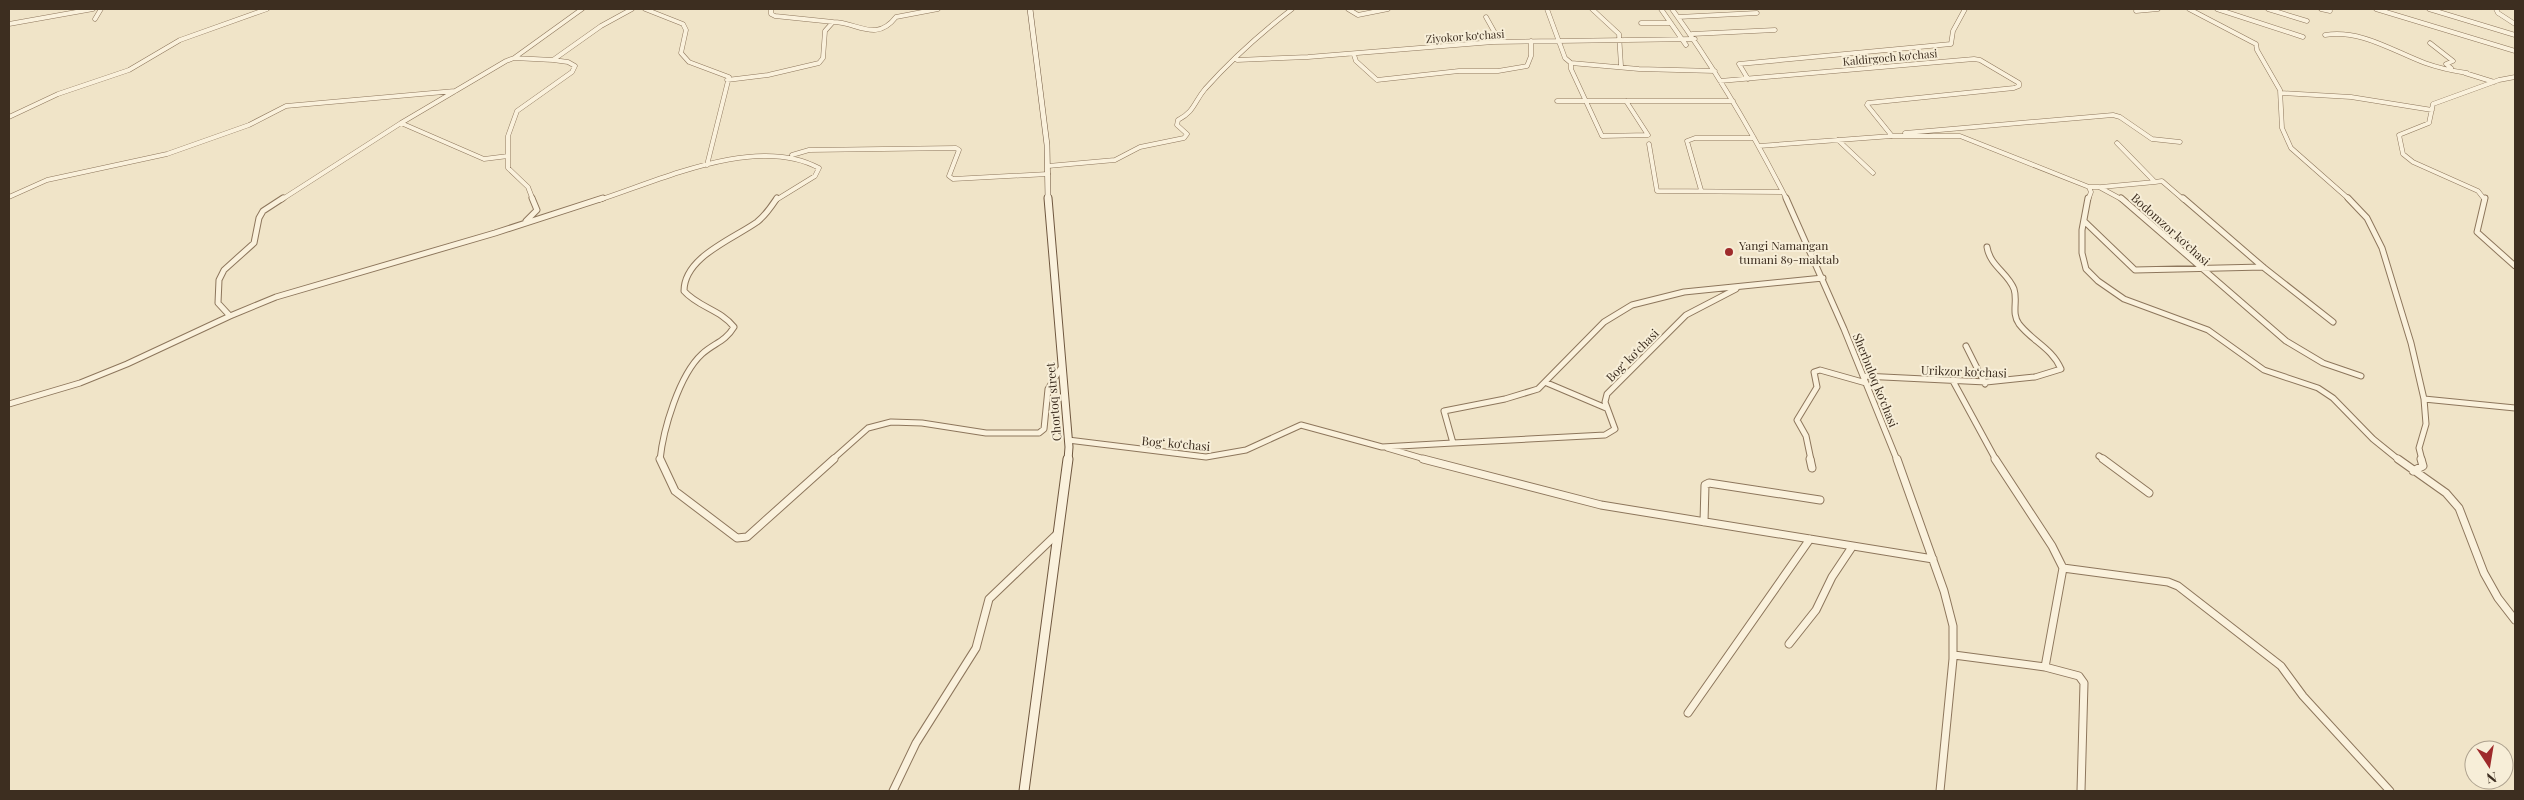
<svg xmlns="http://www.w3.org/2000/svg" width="2524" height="800" font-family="'Playfair Display',serif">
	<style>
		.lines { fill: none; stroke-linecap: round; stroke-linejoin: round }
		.minor-far2-casing { stroke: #8d765c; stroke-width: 5 }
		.minor-far1-casing { stroke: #8d765c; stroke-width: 7 }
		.minor-casing { stroke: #8d765c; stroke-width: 9 }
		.secondary-far2-casing { stroke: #6f573f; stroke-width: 6 }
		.secondary-far1-casing { stroke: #6f573f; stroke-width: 9 }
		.secondary-casing { stroke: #6f573f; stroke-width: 11 }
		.minor-far2 { stroke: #faf1dc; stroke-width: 4 }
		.minor-far1 { stroke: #faf1dc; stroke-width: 5 }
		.minor { stroke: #faf1dc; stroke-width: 7 }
		.secondary-far2 { stroke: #faf1dc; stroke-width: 5 }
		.secondary-far1 { stroke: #faf1dc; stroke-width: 7 }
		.secondary { stroke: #faf1dc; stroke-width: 9 }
		.poi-dot { fill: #9e2a2b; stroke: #f7eed8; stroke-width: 2 }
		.labels { text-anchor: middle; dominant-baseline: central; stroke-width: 4; stroke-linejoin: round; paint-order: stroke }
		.far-street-label { font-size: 11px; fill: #3d2e20; stroke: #f7eed8 }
		.street-label { font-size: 12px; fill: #3d2e20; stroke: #f7eed8 }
		.poi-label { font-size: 12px; fill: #3d2e20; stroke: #f7eed8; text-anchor: start }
	</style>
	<rect width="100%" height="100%" fill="#f0e4c8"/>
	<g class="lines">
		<defs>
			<path id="minor-far2" d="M645,9L683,24L686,30L681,53L689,62L729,77L707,165
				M771,9V14L775,16L833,22
				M1348,9L1358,15L1388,9
				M1547,9L1565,58L1571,63
				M1592,9L1619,34L1621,66
				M1661,9L1686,45
				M1672,9C1716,70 1753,133 1787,200
				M2189,9L2256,44L2257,50L2280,90L2282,128L2291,148L2350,200
				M2217,9L2303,37
				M2268,9L2307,21
				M2321,9L2330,11
				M2376,9L2515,51
				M2429,9L2515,35
				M2496,9L2498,13L2515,24
				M2136,11L2158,9
				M1486,17L1500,42
				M1678,17L1757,13
				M95,19L101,9
				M1641,23H1671
				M9,24L93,9
				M1692,34L1775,30
				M2325,35C2360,29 2393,51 2425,63C2439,68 2453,71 2467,73
				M2430,43L2453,61L2446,64L2451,68
				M1354,55L1356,61L1377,80L1459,71H1498L1527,66L1531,56V41
				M514,58L582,9
				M1237,60L1308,57L1493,42L1695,39
				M2465,73L2494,82
				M1748,79L1739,64L1951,44L1953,31L1965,9
				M727,80L768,75L819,63L823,58L825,31L833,22C857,22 876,43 896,17L938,9
				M1720,81L1974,59L1980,60L2019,83V86L2014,88L1868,103L1867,105L1892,136
				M2281,93L2351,97L2432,110
				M1557,101H1733
				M1626,101L1648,135L1602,136L1571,69V63L1639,69L1715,71
				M9,117L58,94L129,70L180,40L267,9
				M401,123L484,159L508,156
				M1905,133L2113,115L2120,117L2152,139L2180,142
				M1838,140L1873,173
				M1649,144L1657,191L1783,192
				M1759,146L1892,136H1960L2089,187H2099L2123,200
				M792,155L809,150L956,148L959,150L949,176L953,179L1048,174
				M1048,166L1115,160L1140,147L1184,138L1187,134L1177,125L1178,120C1195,111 1194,102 1205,89C1231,60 1261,33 1292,9
				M2155,182L2162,181L2184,200
				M2101,187L2155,182L2117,143
				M1701,190L1687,141L1695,138H1754
				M9,197L47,180L167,154L249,125L286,106L455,91
				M281,200L401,123L506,61L514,58L553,60L601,26L632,9
				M533,200L528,187L508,168V136L517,111L572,72L575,66L568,62L553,60
				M599,200C661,180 757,134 819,168L815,176L776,200
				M2088,200L2091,192L2089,187
				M2485,200L2478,191L2413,162L2403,154L2399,135L2429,123L2433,104L2499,80L2515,77"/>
			<path id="minor-far1" d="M1786,198L1844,329L1897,460
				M2088,198L2082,230V253L2086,269L2098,281L2124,299L2208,330L2264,370L2318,388L2333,398L2373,439L2399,460
				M2121,198L2286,341L2323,363L2361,376
				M2183,198L2263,267L2333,322
				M2348,198L2367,218L2382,248L2411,343L2424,399L2426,424L2419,448L2422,460
				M2485,198L2477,232L2515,266
				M526,221L537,210L532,198
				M2084,221L2135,270L2263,267
				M230,316L276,297L495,233L603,198
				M1966,346L1985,384
				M1863,376L1986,382L2035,377L2061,369C2052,348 2032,341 2019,324C2011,313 2018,301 2014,289C2008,273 1990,266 1987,247
				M1953,381L1996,460
				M1547,383L1606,408
				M2424,399L2515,408
				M9,404L80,383L127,364L230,316L218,303L219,280L224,270L254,243L259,218L263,211L283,198
				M1068,440L1206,457L1246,450L1301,425L1382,447L1453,443L1444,411L1505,399L1538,389L1604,322L1632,305L1684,292L1823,278
				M1453,443L1605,435L1615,429L1605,402L1607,394L1686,315L1736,289
				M1387,448L1428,460
				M2099,456L2105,460
				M660,460C663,430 679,375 702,354C714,343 725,342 734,327C721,310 698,307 684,291C684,257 733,239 757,222C766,215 771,207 777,198
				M832,460L868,428L891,422L922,423L986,433H1039L1044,429L1048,389L1061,368
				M1811,460L1806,436L1797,420L1817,387L1814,372L1820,370L1866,383"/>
			<path id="minor" d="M660,459L675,491L737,538L747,537L834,459
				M1423,459L1601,505L1933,559
				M1810,459L1812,468
				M1897,459L1944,591L1953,626V659L1940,791
				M2103,459L2149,493
				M2398,459L2446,493L2459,508L2484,573L2498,598L2515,620
				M2413,471L2423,466L2421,459
				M1704,522L1705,485L1709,483L1820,500
				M2063,568L2168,582L2178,586L2281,666L2303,696L2390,791
				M1789,644L1816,610L1832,577L1852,547
				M1954,655L2045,667L2063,568L2052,546L1995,459
				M2045,667L2079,676L2084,683L2081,791
				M1688,713L1810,539
				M893,791L916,743L976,648L989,599L1057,534"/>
			<path id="secondary-far2" d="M1030,9L1047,145L1048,200"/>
			<path id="secondary-far1" d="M1048,198L1069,447L1068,460"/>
			<path id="secondary" d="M1024,791L1068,459"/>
		</defs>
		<use href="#minor-far2" class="minor-far2-casing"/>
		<use href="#minor-far1" class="minor-far1-casing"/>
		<use href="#minor" class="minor-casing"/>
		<use href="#secondary-far2" class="secondary-far2-casing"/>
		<use href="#secondary-far1" class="secondary-far1-casing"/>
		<use href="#secondary" class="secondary-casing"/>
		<use href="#minor-far2" class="minor-far2"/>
		<use href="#minor-far1" class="minor-far1"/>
		<use href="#minor" class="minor"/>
		<use href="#secondary-far2" class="secondary-far2"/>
		<use href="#secondary-far1" class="secondary-far1"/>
		<use href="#secondary" class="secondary"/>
	</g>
	<circle class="poi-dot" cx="1729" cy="252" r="5"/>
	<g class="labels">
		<g class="far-street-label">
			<text transform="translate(1465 36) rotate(-4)">Ziyokor koʻchasi</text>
			<text transform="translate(1890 57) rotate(-5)">Kaldirgoch koʻchasi</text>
		</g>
		<g class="street-label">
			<text transform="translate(2171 229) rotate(42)">Bodomzor koʻchasi</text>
			<text transform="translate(1632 355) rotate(-45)">Bogʻ koʻchasi</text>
			<text transform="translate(1964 371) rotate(2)">Urikzor koʻchasi</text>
			<text transform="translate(1876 380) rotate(68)">Sherbuloq koʻchasi</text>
			<text transform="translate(1053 402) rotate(-95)">Chortoq street</text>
			<text transform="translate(1176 443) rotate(5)">Bogʻ koʻchasi</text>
		</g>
		<g class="poi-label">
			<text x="1739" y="245">Yangi Namangan<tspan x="1739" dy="14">tumani 89-maktab</tspan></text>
		</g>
	</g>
	<rect width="2524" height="800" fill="none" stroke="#3d2e20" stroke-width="20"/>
	<g transform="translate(2489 765) rotate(168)"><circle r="24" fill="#f7eed8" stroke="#ada18e"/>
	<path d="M0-4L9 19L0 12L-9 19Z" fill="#9e2a2b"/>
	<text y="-8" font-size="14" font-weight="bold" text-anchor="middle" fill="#3d2e20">N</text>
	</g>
</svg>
